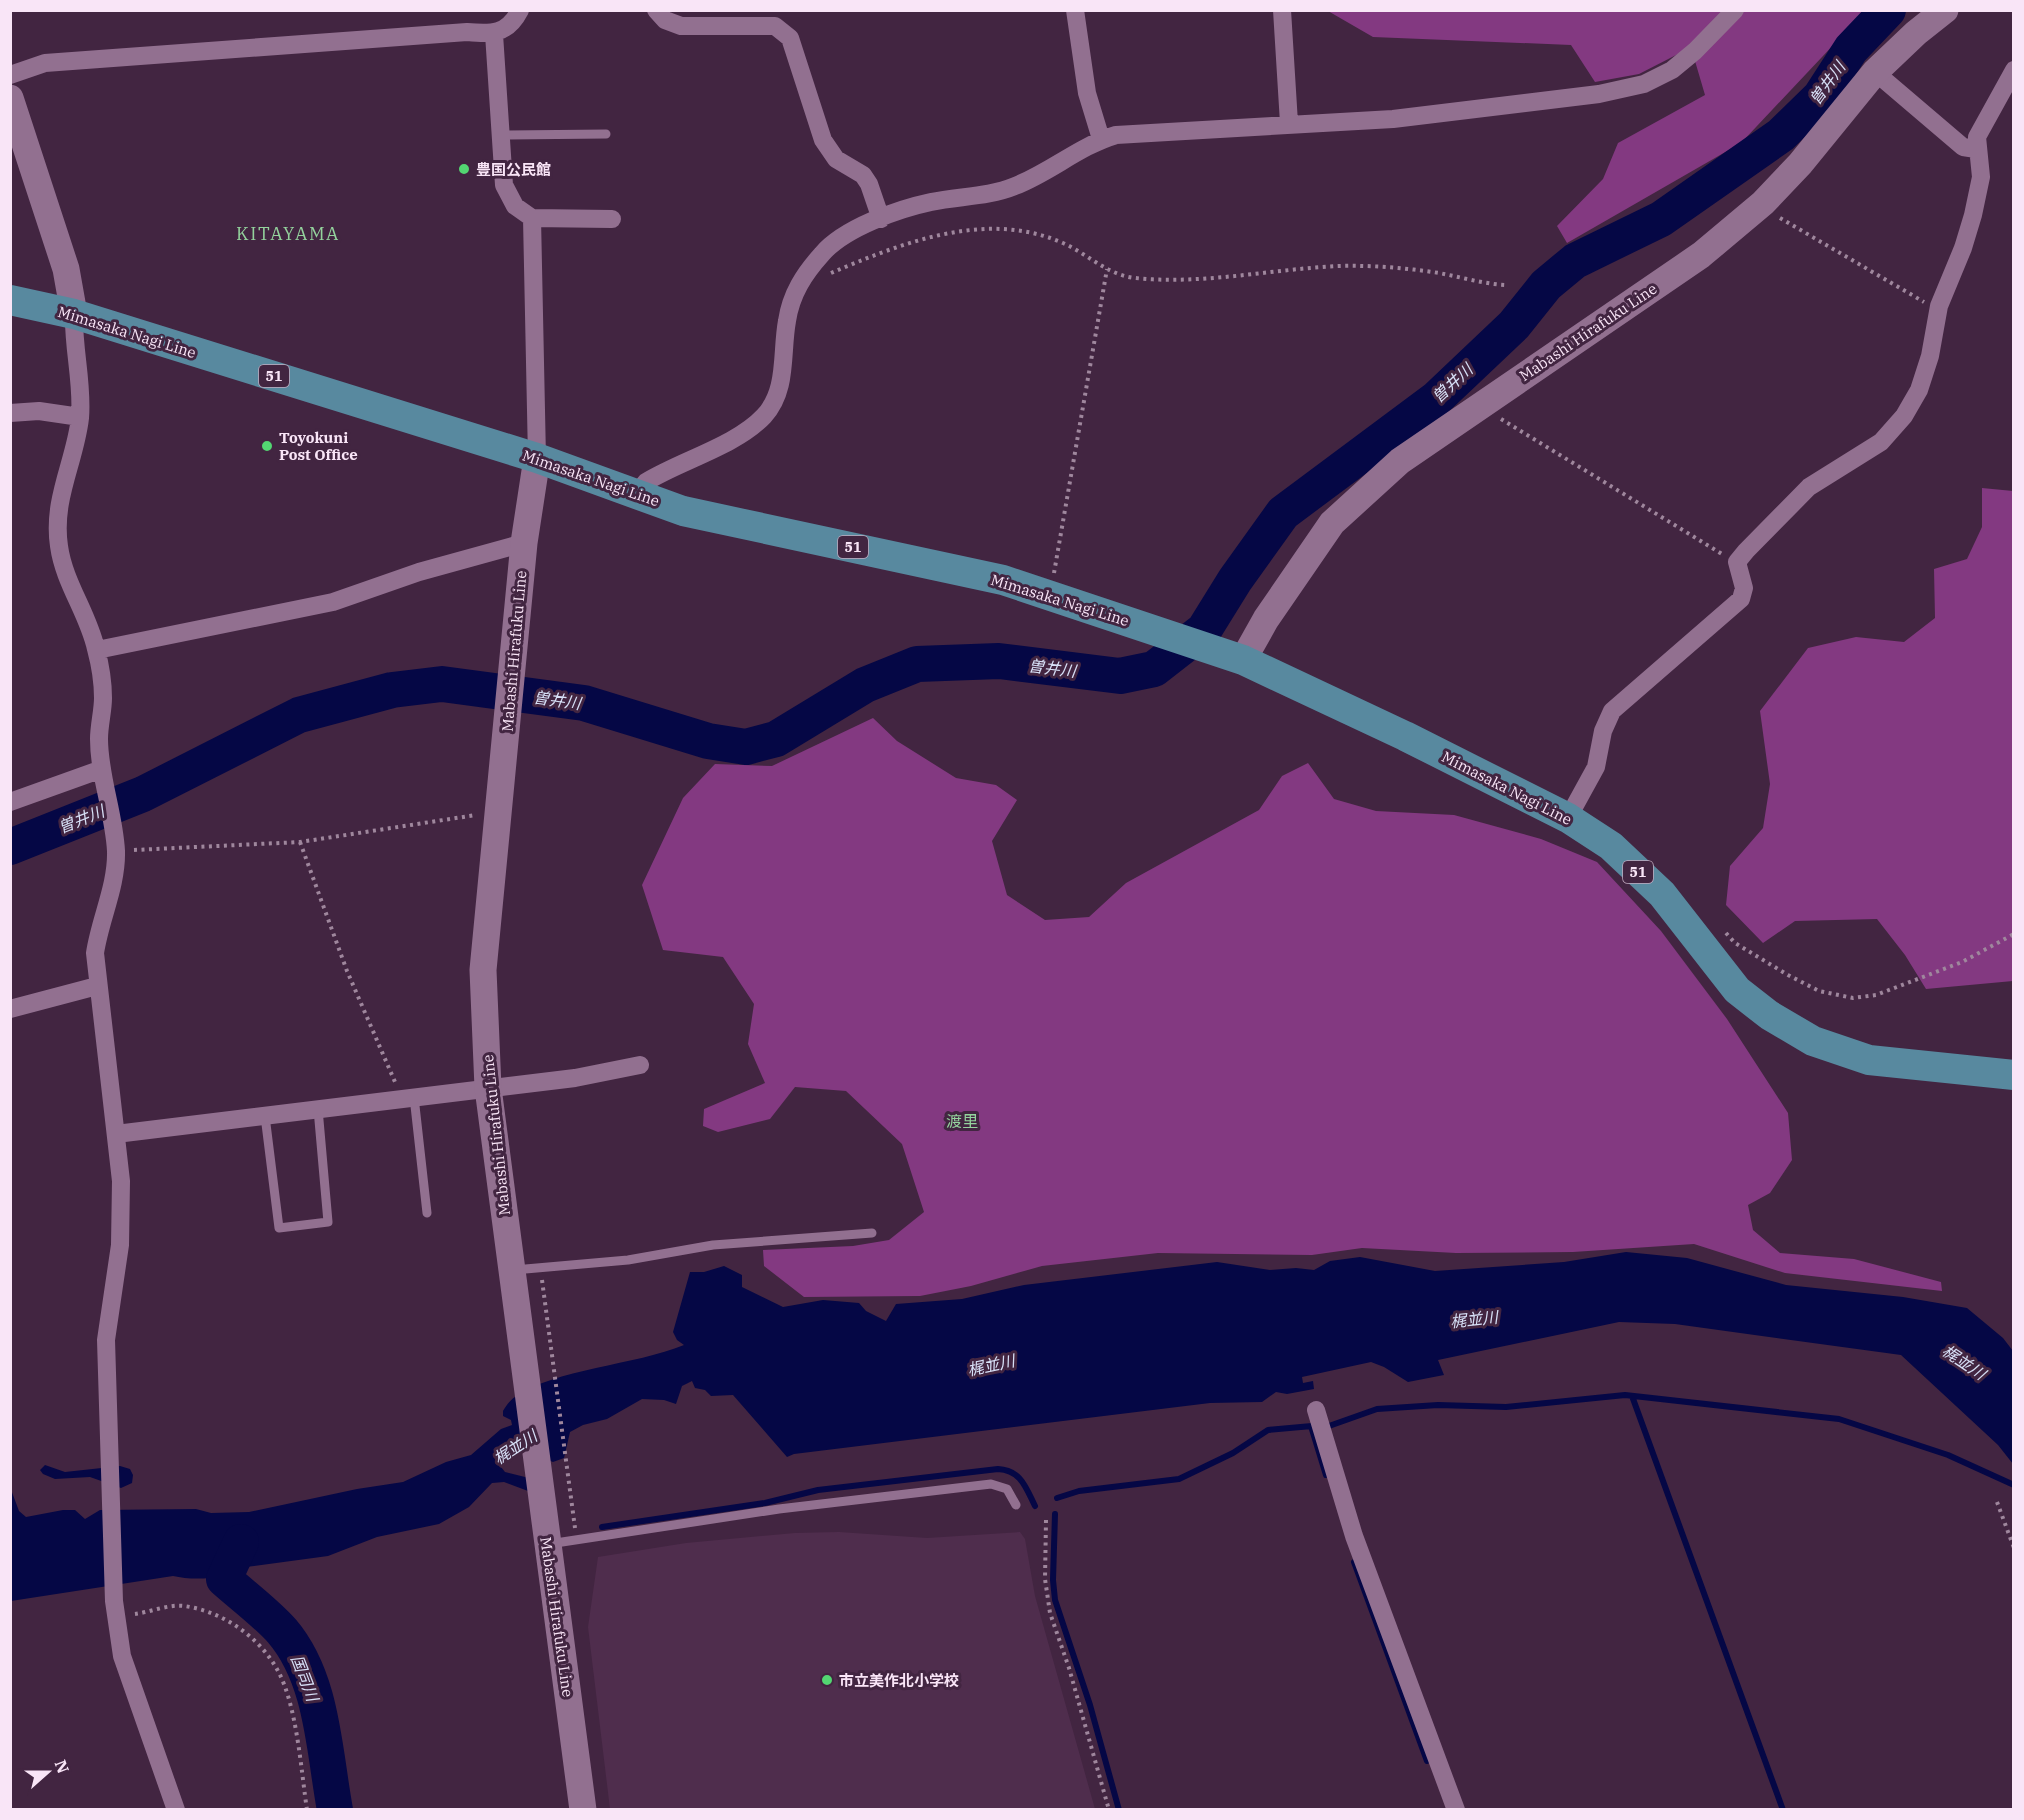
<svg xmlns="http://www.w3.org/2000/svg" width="2024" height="1820" font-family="'IBM Plex Serif','Noto Sans JP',serif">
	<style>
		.built { fill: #4f2d4d }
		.forest { fill: #833981 }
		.water { fill: #050745 }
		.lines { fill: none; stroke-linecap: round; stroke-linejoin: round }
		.stream { stroke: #050745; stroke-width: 6 }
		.river { stroke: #050745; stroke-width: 36 }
		.path { stroke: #9f879d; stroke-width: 4; stroke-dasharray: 3 4.5; stroke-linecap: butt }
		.lane { stroke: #927090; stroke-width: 9 }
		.street { stroke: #927090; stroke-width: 18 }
		.secondary { stroke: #927090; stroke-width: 27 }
		.primary { stroke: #58899f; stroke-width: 30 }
		.poi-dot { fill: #53d672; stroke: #422541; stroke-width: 2 }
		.labels { text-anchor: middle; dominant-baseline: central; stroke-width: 6; stroke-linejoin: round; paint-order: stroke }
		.shield { fill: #422541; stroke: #c2abc0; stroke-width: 1.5 }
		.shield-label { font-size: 14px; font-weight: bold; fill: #f9e5f7 }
		.poi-label { font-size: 15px; font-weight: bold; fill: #f9e5f7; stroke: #422541; text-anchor: start }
		.street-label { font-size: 15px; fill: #f9e5f7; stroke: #422541 }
		.water-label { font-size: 16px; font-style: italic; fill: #d7e0f7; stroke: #422541 }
		.neighbourhood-label { font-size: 16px; fill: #94d39d; stroke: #422541 }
		.quarter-label { font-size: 18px; letter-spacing: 1.5px; fill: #94d39d; stroke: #422541 }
	</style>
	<rect width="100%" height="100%" fill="#422541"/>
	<path class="built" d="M839,1532L927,1538L1020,1532L1025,1539L1035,1596L1095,1809H610L588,1627L598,1557L686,1543L795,1533Z"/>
	<path class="forest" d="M1328,11H1871L1838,40L1741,143L1567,243L1557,226L1603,179L1618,143L1705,95L1695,61L1680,53L1639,74L1595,82L1571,45L1373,37Z
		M1982,488L2013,491V981L1926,989L1905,955L1877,919L1795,921L1763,943L1726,905L1730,866L1763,828L1770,784L1760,711L1808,648L1856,637L1904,642L1935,618L1934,569L1967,559L1982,527Z
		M873,718L897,741L956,778L996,785L1017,800L992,841L1007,895L1045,920L1089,917L1126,883L1259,810L1282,776L1308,763L1334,799L1376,811L1454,815L1541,839L1597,862L1661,931L1727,1019L1788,1113L1792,1160L1770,1193L1748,1205L1753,1230L1780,1253L1854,1259L1941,1282L1942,1291L1785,1273L1694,1244L1573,1252L1456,1253L1362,1248L1312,1255L1158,1253L1042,1266L971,1286L920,1296L804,1297L764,1266L763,1250L853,1246L889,1240L924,1212L902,1144L846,1091L795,1087L770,1119L718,1132L703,1126L704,1109L765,1083L748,1044L754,1004L723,957L663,950L642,885L683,798L715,764L772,766Z"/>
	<path class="water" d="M1626,1252L1687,1258L1786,1285L1903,1297L1967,1308L2003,1338L2013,1351V1464L1998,1445L1901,1355L1675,1324L1619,1322L1438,1360L1444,1375L1408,1382L1384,1367L1371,1362L1302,1377L1303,1383L1313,1381L1314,1389L1287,1394L1276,1392L1262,1402L1210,1403L794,1454L787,1457L733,1395L711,1396L705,1390L695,1388L692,1381L682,1386L676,1404L664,1400L642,1399L607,1419L583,1425L570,1432L564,1458L553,1462L522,1450L508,1457L501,1467L505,1472L533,1479L528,1491L504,1482L492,1483L469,1507L439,1524L377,1537L328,1556L246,1567C227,1579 195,1581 173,1576L11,1601L10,1487L19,1511L26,1517L63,1510H75L85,1519L100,1510L196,1509L211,1513L249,1512L357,1489L403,1482L446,1462L471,1455L501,1429L512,1425L511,1420L503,1416V1411C506,1406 510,1400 515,1397C554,1369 636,1365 684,1345L677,1340L673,1332L690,1272H704L724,1266L742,1275V1287L783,1307L823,1300L859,1303L866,1311L886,1321L896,1304L962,1299L1024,1285L1217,1262L1270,1270L1296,1268L1314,1270L1330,1261L1360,1257L1435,1271L1564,1262Z
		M45,1465L65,1472L120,1466L130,1469L133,1475L132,1483L121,1488L90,1477L55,1479L43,1474L40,1470Z"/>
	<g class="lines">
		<path class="stream" d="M1632,1396L1783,1810
			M1311,1426L1326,1475
			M1329,1426L1377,1409L1438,1405L1506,1407L1625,1395L1839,1419L1948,1455L2014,1485
			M1057,1498L1079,1491L1179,1479L1233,1453L1268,1430L1312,1426
			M1055,1514L1053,1580L1055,1600L1090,1705L1119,1810
			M602,1527L765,1503L818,1490L998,1469C1021,1470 1026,1488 1035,1506
			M1354,1562L1427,1761"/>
		<path class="river" d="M10,847L143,794L299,715L392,690L442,684L584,703L708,741L746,747L776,739L865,685L917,664L999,661L1120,676L1154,669L1204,630L1235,580L1283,513L1436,399L1514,325L1546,285L1575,261L1661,219L1781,135L1820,97L1851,49L1888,10
			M241,1542L224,1579C243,1596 265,1612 282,1631C323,1679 324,1751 335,1810"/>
		<path class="path" d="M1780,218L1924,302
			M831,273C902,243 986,209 1063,243C1088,254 1107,275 1135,278C1203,285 1272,269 1339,266C1373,265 1406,268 1439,273C1461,277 1483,284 1506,285
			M1501,419L1722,554
			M1054,573L1107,269
			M300,842L347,971L395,1082
			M134,850L300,842L476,815
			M1726,933L1735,943L1788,975L1819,991L1853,998L1876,995L1962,962L2014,934
			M542,1280L575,1528
			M1997,1502L2014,1548
			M1046,1520L1045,1579L1050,1613L1069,1668L1109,1810
			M135,1614C150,1612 169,1604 184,1606C222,1611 260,1637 278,1671C297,1706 301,1770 307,1810"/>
		<path class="lane" d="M500,135L606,134
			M414,1097L427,1213
			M265,1116L279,1228L328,1222L318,1109
			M514,1270L628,1260L713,1245L872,1233
			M549,1544L779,1509L991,1484L1007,1489L1016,1505"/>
		<path class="street" d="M656,10L665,20L681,26H775L790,38L823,140L836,159L863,175L869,184L881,219
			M1075,10L1087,93L1101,139
			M1282,10L1289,123
			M494,34L504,185L515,206L532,218
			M1875,72L1963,147L1976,149
			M10,75L45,63L467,32C492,34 507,35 520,10
			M74,314C73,349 83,383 80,418C75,462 52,499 59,546C64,583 88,613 96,649C100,664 103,682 103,698C103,711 99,725 99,739C99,776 114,813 116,851C117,886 100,919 95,953L121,1181L120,1245L106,1340L114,1601L122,1656L176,1810
			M10,413L39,411L80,417
			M537,458L532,218L612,219
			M636,494L646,482C682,460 736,446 764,416C788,390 781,353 787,321C791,294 804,274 822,254C844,228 898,209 931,202C960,196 988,197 1015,186C1051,172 1079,146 1116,135L1393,119L1599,94L1644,84L1672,70L1695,51L1735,10
			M97,650L333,602L419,572L524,543
			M10,802L102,769
			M1568,818L1596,767L1603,731L1612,711L1741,599L1744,588L1737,562L1746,551L1809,487L1881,442L1904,416L1919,390L1930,356L1939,306L1963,248L1973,215L1981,177L1977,137L2014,70
			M10,1009L97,986
			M116,1134L575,1078L640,1065
			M1316,1410L1354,1536L1456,1810"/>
		<path class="secondary" d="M10,98L66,269L74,314
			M537,458L524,543L483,970L488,1088L583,1810
			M1243,660L1266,619L1332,523L1400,461L1701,255L1763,203L1800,164L1875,72L1916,33L1945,10"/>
		<path class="primary" d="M10,300L74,314L537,458L683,511L1003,580L1243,660L1405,736L1568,818L1611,846L1662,894L1737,990L1769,1015L1813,1041L1869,1060L2014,1075"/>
	</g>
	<g class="poi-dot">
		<circle cx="464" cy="169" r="6"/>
		<circle cx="267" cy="446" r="6"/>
		<circle cx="827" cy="1680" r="6"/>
	</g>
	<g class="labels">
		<g class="shield">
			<rect x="259" y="365" width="30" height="22" rx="4.5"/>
			<rect x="838" y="536" width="30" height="22" rx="4.5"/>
			<rect x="1623" y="861" width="30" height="22" rx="4.5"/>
		</g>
		<g class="shield-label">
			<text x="274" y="376">51</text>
			<text x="853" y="547">51</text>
			<text x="1638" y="872">51</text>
		</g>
		<g class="poi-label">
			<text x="476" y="169">豊国公民館</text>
			<text x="279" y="437">Toyokuni<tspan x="279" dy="17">Post Office</tspan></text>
			<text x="839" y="1680">市立美作北小学校</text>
		</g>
		<g class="street-label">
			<text transform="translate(127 332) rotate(17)">Mimasaka Nagi Line</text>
			<text transform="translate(1588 332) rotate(-34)">Mabashi Hirafuku Line</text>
			<text transform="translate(591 478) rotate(19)">Mimasaka Nagi Line</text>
			<text transform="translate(1060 600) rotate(17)">Mimasaka Nagi Line</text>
			<text transform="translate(514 651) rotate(-85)">Mabashi Hirafuku Line</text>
			<text transform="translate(1507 788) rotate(27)">Mimasaka Nagi Line</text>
			<text transform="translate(496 1135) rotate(-96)">Mabashi Hirafuku Line</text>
			<text transform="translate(557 1617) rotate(82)">Mabashi Hirafuku Line</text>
		</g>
		<g class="water-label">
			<text transform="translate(1827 83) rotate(-54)">曽井川</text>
			<text transform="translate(1452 383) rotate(-43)">曽井川</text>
			<text transform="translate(1052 668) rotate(7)">曽井川</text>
			<text transform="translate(557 700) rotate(8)">曽井川</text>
			<text transform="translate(81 819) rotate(-22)">曽井川</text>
			<text transform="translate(1474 1319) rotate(-6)">梶並川</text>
			<text transform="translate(1964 1362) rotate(34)">梶並川</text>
			<text transform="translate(991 1365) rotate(-12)">梶並川</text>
			<text transform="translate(515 1447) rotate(-33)">梶並川</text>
			<text transform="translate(305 1678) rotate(69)">国司川</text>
		</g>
		<g class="neighbourhood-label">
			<text x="962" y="1121">渡里</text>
		</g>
		<g class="quarter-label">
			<text x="288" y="233">KITAYAMA</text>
		</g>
	</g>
	<rect width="2024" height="1820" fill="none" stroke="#f9e5f7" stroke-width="24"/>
	<g transform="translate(48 1772) rotate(69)" stroke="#422541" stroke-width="4.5" paint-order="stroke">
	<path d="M0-4.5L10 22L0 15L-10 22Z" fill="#f9e5f7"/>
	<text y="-9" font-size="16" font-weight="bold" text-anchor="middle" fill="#f9e5f7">N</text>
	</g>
</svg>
